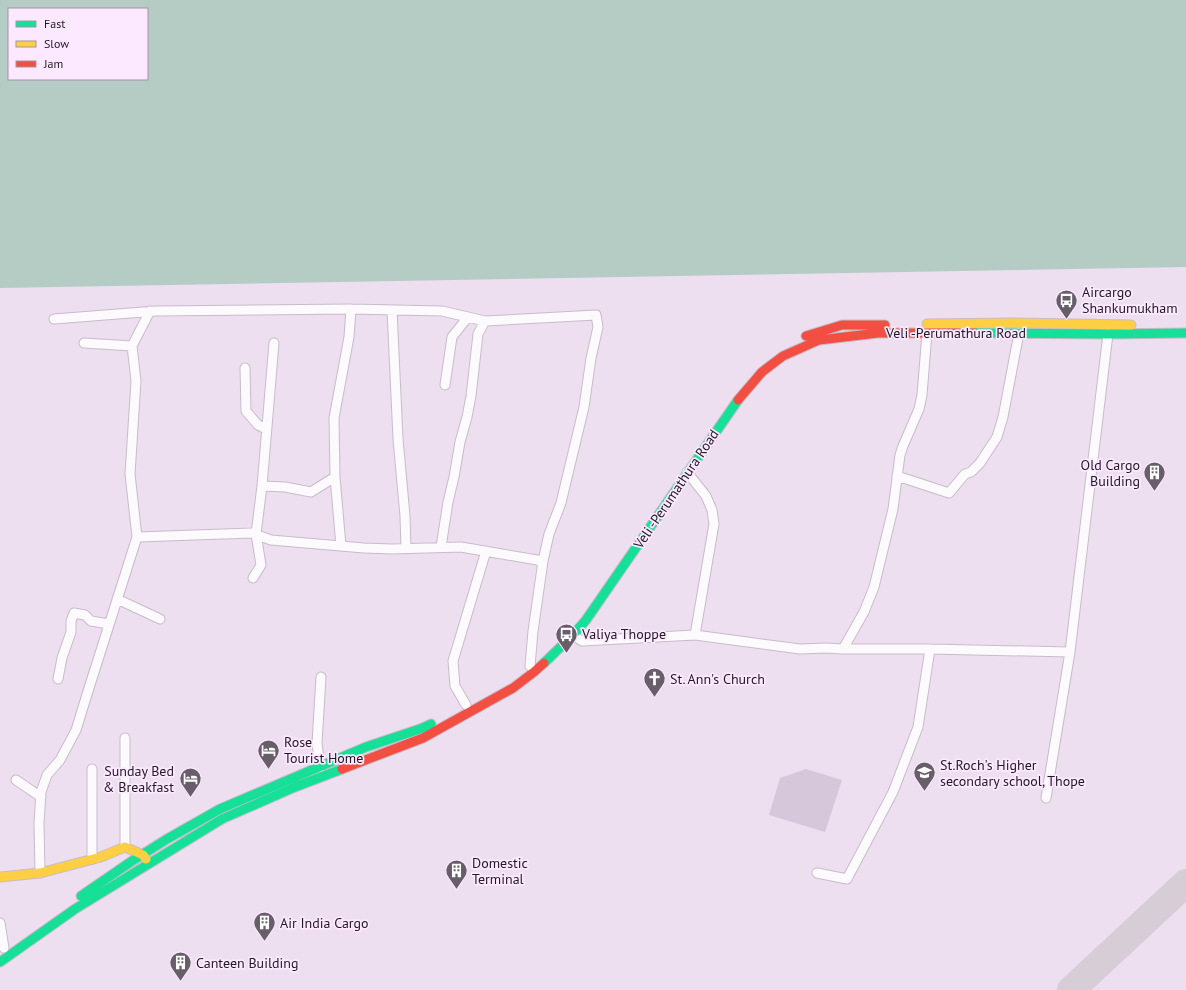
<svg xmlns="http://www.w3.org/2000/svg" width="1186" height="990" font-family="'PT Sans',sans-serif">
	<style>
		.green { fill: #d7c7da }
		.water { fill: #b4ccc4; fill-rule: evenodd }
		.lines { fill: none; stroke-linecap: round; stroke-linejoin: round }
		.taxiway { stroke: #d6cdd7; stroke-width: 28 }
		.street-casing { stroke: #c7bcc9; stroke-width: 11 }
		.fast-casing { stroke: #c7bcc9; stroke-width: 11 }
		.slow-casing { stroke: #c7bcc9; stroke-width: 11 }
		.jam-casing { stroke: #c7bcc9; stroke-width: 11 }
		.street { stroke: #fcfafd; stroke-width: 9 }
		.fast { stroke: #16e098; stroke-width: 9 }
		.slow { stroke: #ffcf43; stroke-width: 9 }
		.jam { stroke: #f24e42; stroke-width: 9 }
		.labels { text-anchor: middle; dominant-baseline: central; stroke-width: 3.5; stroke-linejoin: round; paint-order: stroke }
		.poi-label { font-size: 14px; fill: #211923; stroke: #fce8ff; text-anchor: start }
		.street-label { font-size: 14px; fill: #211923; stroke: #fce8ff }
	</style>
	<rect width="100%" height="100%" fill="#eddfef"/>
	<path class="green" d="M806,769L842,780L825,832L769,815L780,778Z"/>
	<path class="water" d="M0,0H1186V267L0,288ZM9,9H147V79H9Z"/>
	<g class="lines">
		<path class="taxiway" d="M1071,990L1186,883"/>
		<defs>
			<path id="street" d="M392,310L398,439L405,516L406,548
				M54,319L156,311L351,309L442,311L485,321L596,315L598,327L591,358L584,407L565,486L561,503L549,534L543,561L533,631L530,666
				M84,343L132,346
				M245,368L246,411L258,425L266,429
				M445,385L452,337L468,317
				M687,472L706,496L712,510L714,524L695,635
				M897,476L949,493L965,474L971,472L980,463L997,437L1003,417L1019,333
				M262,486L285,487L311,492L335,477
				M137,537L252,533L271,540L364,548L392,549L461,547L543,561
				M341,546L335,477L334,418L349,337L351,309
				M441,547L448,502L454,477L460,442L467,417L471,396L478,334L485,321
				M253,578L261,565L256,534L262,486L274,343
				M117,599L160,619
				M566,631L582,641L695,635L800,649L826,648L843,649H930L1070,652
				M843,649L864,612L874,587L893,509L900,455L903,446L919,409L922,395L927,333
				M58,679L62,658L71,632V621L74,613L85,615L91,621L109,624
				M466,705L455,686L453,661L486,551
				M320,767L317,743L321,677
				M92,769V859
				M16,780L41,797
				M1046,798L1070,652L1108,334
				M125,847V738
				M40,873L39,823L41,792L47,775L60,760L76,730L89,688L137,537L130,474L136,381L132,346L150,311
				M817,873L847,879L893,792L918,727L930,649
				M0,923L4,948"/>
			<path id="fast" d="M975,333L1108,334L1186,333
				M544,663L572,636L586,620L738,400
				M81,896L132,861L167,839L220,809L366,747L420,729L431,724
				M0,962L75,909L222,819L295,787L342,769"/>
			<path id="slow" d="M927,324L1012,323L1131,325
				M0,877L40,873L101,857L125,847L143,855L146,859"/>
			<path id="jam" d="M806,336L842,325H885
				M738,400L762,372L783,356L819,340L878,333H975
				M342,769L423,738L513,688L534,672L544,663"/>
		</defs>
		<use href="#street" class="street-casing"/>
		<use href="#fast" class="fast-casing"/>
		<use href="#slow" class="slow-casing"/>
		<use href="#jam" class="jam-casing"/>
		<use href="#street" class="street"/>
		<use href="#fast" class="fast"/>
		<use href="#slow" class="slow"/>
		<use href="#jam" class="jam"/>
	</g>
	<defs>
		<symbol id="bus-pin" viewBox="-11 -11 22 30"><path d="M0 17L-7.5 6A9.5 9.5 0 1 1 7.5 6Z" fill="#685e6a" stroke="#fce8ff"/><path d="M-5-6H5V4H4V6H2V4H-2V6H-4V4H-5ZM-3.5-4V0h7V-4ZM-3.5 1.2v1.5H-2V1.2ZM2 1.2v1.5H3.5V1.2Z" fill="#fff"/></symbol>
		<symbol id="building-pin" viewBox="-11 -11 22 30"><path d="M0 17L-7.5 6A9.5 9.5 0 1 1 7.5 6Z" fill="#685e6a" stroke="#fce8ff"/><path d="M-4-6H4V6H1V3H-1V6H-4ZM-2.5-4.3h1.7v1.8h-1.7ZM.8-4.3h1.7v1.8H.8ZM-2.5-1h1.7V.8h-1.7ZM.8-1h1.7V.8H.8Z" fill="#fff"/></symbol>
		<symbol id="church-pin" viewBox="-11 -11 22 30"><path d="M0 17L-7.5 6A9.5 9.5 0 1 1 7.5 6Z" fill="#685e6a" stroke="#fce8ff"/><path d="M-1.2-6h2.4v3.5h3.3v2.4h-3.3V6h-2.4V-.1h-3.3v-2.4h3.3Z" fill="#fff"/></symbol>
		<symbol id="hotel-pin" viewBox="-11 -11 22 30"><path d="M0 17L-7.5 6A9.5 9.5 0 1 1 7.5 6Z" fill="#685e6a" stroke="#fce8ff"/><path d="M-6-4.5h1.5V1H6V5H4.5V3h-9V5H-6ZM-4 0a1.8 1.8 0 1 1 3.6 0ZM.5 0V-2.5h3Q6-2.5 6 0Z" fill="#fff"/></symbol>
		<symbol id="school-pin" viewBox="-11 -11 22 30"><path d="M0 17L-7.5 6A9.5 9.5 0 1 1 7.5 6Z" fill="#685e6a" stroke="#fce8ff"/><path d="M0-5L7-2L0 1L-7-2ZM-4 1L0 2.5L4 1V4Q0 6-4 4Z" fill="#fff"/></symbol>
	</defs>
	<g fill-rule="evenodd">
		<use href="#bus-pin" x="1054" y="288" width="25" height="34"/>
		<use href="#building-pin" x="1142" y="460" width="25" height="34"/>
		<use href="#bus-pin" x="554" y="622" width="25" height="34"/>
		<use href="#church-pin" x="642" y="666" width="25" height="34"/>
		<use href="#hotel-pin" x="256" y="738" width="25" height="34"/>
		<use href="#school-pin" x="912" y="760" width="25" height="34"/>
		<use href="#hotel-pin" x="178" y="766" width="25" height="34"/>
		<use href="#building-pin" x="444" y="858" width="25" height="34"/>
		<use href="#building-pin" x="252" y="910" width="25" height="34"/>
		<use href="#building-pin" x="168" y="950" width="25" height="34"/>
	</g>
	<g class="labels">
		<g class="poi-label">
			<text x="1082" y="292">Aircargo<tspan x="1082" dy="16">Shankumukham</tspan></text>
			<text x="1140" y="465" text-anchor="end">Old Cargo<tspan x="1140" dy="16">Building</tspan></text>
			<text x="582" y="634">Valiya Thoppe</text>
			<text x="670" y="679">St. Ann's Church</text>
			<text x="284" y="742">Rose<tspan x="284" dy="16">Tourist Home</tspan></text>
			<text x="940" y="765">St.Roch's Higher<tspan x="940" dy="16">secondary school, Thope</tspan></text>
			<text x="174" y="771" text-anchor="end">Sunday Bed<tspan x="174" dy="16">&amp; Breakfast</tspan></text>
			<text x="472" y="863">Domestic<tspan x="472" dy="16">Terminal</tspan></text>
			<text x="280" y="923">Air India Cargo</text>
			<text x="196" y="963">Canteen Building</text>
		</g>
		<g class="street-label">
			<text x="956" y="333">Veli -Perumathura Road</text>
			<text transform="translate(676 489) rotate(-56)">Veli -Perumathura Road</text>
		</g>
	</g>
	<rect x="8" y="8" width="140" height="72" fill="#fce8ff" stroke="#a495a7"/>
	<rect x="16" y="21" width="20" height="6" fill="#16e098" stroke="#a495a7"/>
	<text x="44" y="28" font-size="12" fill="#211923">Fast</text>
	<rect x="16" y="41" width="20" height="6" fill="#ffcf43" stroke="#a495a7"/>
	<text x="44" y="48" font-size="12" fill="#211923">Slow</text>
	<rect x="16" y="61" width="20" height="6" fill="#f24e42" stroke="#a495a7"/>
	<text x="44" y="68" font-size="12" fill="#211923">Jam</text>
</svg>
